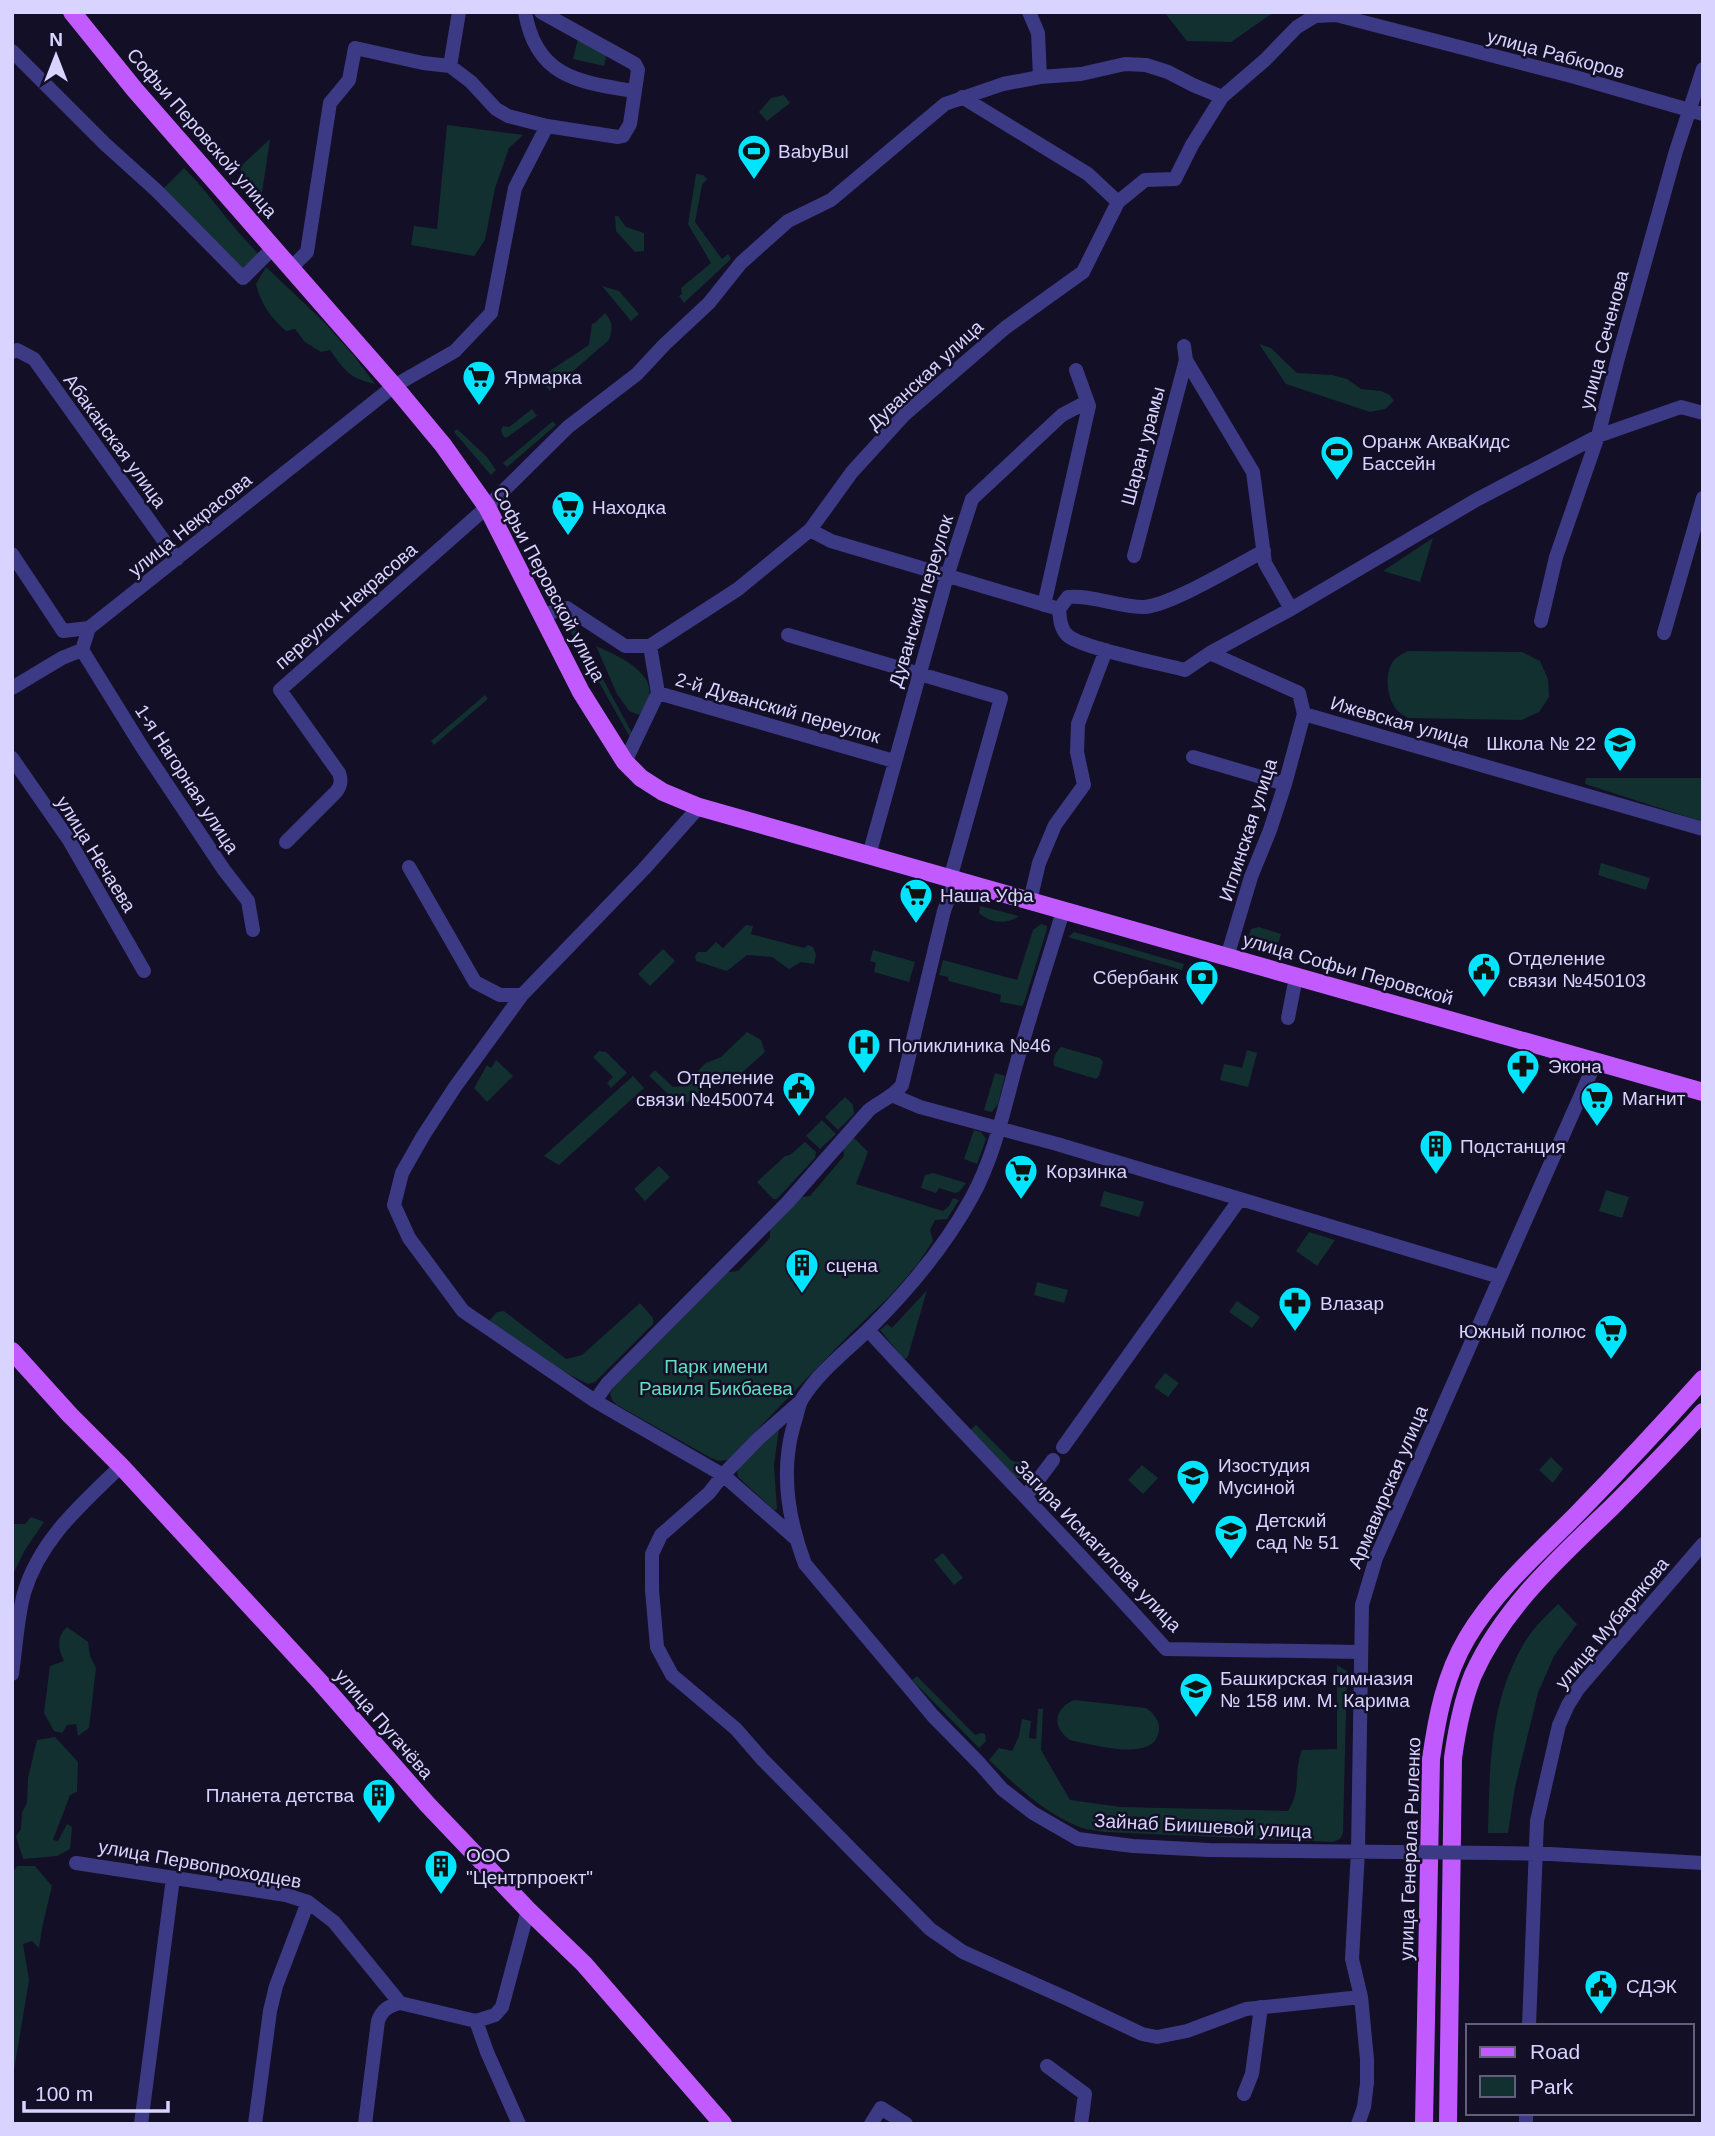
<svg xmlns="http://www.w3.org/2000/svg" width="1715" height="2136" font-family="Helvetica,sans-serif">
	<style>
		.green { fill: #12302f }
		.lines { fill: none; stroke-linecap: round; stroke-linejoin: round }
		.minor { stroke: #3d3a85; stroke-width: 14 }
		.major { stroke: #c25bff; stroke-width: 18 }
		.minor-bridge { stroke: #3d3a85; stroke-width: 14 }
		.labels { text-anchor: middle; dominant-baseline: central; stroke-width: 5; stroke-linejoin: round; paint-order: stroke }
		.street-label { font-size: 19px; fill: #d9d4ff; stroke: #130f26 }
		.poi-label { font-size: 19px; fill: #d9d4ff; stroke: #130f26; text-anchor: start }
		.park-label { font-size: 19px; fill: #5fe0c0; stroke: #130f26 }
	</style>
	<rect width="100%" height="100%" fill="#130f26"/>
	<path class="green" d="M1164,12H1274L1231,42L1187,41Z
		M578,39L607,51L604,66L573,59Z
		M784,95L790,103L767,121L759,112L771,98Z
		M447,125L523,135L509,148L495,188L485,240L474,256L411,245L414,226L437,229Z
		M270,139L262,193L254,192L240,177L241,166Z
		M184,168C212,196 232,229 261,256L243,270L183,212L164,188Z
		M696,174L703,175L707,179L702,185L695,222L722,259L728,254L731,259L684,303L679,296L682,294L681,288L711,263L688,224Z
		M615,216H618L626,227L644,233V251L635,252L616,231Z
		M266,267L325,323L355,357L375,384C349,378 345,371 330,350L321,352L305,342L295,329L286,331C271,318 261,304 256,284Z
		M602,286L619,291L639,314L631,321Z
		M605,313C613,322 613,328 609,340L550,391L539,378L589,345L592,324L595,323Z
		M1259,344L1271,348L1297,373L1332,375L1347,379L1361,389L1381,391L1390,395L1394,401L1385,409L1370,412L1286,384Z
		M532,409L537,416L506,438L503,436L501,430L503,426L509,427Z
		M553,421L556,425L507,467L503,463Z
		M457,429L487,457L496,470L491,475L454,432Z
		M1433,538L1420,582L1383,571Z
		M565,622L573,624L632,733L631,739Z
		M596,646C626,659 670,680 639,715L629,711L617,694Z
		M1408,651L1522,652L1540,661L1548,679L1549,697L1539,712L1522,720L1408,718C1405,716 1401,714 1399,712C1388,703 1384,678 1391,665C1394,658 1402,654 1408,651Z
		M485,695L488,699L434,745L431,741Z
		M1586,778H1703V822L1585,784Z
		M1601,863L1650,878L1646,890L1598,875Z
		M980,906L1019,916C1007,925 990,923 979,913Z
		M1041,924L1047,926V929L1024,1003L1022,1006L1000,1002L1001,995L949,981L948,977L939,975L943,960L1017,980L1033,930Z
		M746,925L753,926L751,934L804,948L808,945L813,947L816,955L814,964L801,962L789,969L772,957L747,955L727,971L696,961L695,956L698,952H706L716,942L723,948Z
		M1259,927L1281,934L1276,950L1247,941L1251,929Z
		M1074,932L1184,964L1182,970L1068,937Z
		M663,949L675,961L650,986L638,974Z
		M873,950L915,962L909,982L874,972L876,963L870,961Z
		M747,1032L761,1040L765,1052L729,1084L719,1074L686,1104L680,1105L649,1076L655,1070L673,1087L682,1086L706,1063L721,1057Z
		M1061,1047L1100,1058L1103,1062L1099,1076L1096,1079L1054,1066C1052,1058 1056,1052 1061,1047Z
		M1247,1050L1257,1053L1248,1087L1220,1080L1224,1064L1242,1068Z
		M599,1051L606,1052L627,1073L611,1088L607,1083L613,1077L593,1057Z
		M496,1060L513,1076L487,1102L474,1088L487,1065L491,1068Z
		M995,1073L1005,1076L998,1104L992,1112L984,1110Z
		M633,1076L644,1088L559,1165L544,1156Z
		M845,1097L853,1105L854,1114L838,1130L825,1117Z
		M822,1120L836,1134L820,1149L806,1136Z
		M974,1130L981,1132L986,1139L977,1164L964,1159Z
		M851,1135L868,1152L856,1184L943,1211L949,1206L953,1198L959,1200L947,1219L935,1220L930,1230L933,1241L917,1265L890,1296L845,1339L728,1460L719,1461L711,1458L617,1405L612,1400L610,1393L614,1387L728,1272L738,1271L770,1238V1229L800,1197L810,1196L844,1156L843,1143Z
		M805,1142L816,1152L815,1158L777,1199H773L757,1182L785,1156L790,1155Z
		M659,1166L670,1177L645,1201L634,1189Z
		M933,1173L966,1183L959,1192L955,1193L939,1188L936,1193L921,1188L925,1175Z
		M1606,1190L1629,1197L1622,1218L1599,1211Z
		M1104,1191L1144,1202L1139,1217L1100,1206Z
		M1309,1232L1335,1240L1317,1266L1296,1251Z
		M1037,1282L1068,1290L1064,1303L1034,1295Z
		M927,1290L908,1356L906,1359L903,1358L880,1330L887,1324L892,1328Z
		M1237,1301L1260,1317L1252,1328L1229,1312Z
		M640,1303L653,1318V1324L595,1382L588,1384L556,1368L489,1321L497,1312L504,1311L566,1359L582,1355Z
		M1165,1373L1179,1383L1168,1397L1154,1387Z
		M976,1425L1011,1460L1016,1462L1022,1461L1021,1478H1013L968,1432Z
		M779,1428L774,1465L777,1509L774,1510L738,1477L737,1468Z
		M1551,1457L1563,1469L1553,1483L1539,1470Z
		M1142,1465L1158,1478L1143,1494L1128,1480Z
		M31,1517L44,1522L25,1550L12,1576V1524H25Z
		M943,1553L963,1578L954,1585L934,1560Z
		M1558,1604L1577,1624L1554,1656L1538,1693L1515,1787L1508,1833H1488C1490,1766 1489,1700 1526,1640C1534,1627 1547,1615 1558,1604Z
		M67,1627L88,1642L90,1656L96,1668L89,1728L78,1736L76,1724L67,1725L62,1733L54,1731L44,1713L50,1666L64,1661C58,1649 56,1637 67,1627Z
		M1337,1665L1347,1671L1343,1833L1340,1839L1333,1842L1104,1832C1096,1830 1085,1830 1077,1826C1043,1812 1015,1785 989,1760L999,1748L1012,1751L1019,1736L1022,1719L1031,1721L1029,1738L1036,1739L1038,1709H1043L1041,1750L1070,1800L1121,1807L1288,1811C1302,1790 1293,1772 1302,1750L1337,1749Z
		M917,1676L975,1735L981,1733L985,1734L986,1741L979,1748L912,1680Z
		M1074,1700L1146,1708C1153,1713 1160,1720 1159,1730C1156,1764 1091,1744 1070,1740C1052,1728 1053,1709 1074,1700Z
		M55,1737L78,1762L77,1792L70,1795L53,1840L58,1841L67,1824L72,1827L70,1849L57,1856L23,1859L16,1836L21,1829L22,1812L27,1803L28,1778L37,1740Z
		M17,1866H35L52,1886L42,1928L39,1948L32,1941L23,1944L29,1980L12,2082V1874Z"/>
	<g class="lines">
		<path class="minor" d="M525,12C536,77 578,82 634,91
			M1029,12L1038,33L1040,77
			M12,51L105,144L157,191L243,278L273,248
			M450,66L459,12
			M962,97L1088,174L1118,202
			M291,268L307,252L330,103L349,80L355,48L423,63L450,66L471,82L496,109L508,116L547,126L618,137L623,136L630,124L638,70L635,64L541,12
			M12,352L17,350L34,359L177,559
			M1186,360L1253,472L1265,563L1291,609
			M1076,370L1089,406
			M810,530L831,541L1059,609C1060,619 1060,627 1067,635C1080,648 1163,664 1185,670L1210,653L1299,693L1304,714L1285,784L1270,830L1251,877L1227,957
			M12,554L63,631L89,628
			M1134,556L1186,360L1184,346
			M1059,609L1068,597C1094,595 1118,607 1144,607C1170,606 1237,565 1264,551
			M542,615L567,608L625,646H650L738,589L810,530L852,472L904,415L1005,328L1083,272L1118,202L1145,180L1175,179L1192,145L1222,97L1265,60L1297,27L1315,16L1336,15L1575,77L1703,114
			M1541,621L1556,557L1598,436L1618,358L1676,151L1703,69
			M1664,633L1703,498
			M788,635L1001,698L950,879
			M650,646L658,693L894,761
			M82,650L142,747L224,870L248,901L253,930
			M1210,653L1291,609L1476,500L1598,436L1681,407L1703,413
			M12,688L62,658L82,650L89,628L394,386L455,351L491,313L515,188L547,126
			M1304,714L1703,829
			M1193,757L1285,784
			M12,758L69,840L144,971
			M625,762L658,693
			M286,842L336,792C341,786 342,781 339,773L280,690L487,507L568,427L637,374L664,345L709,303L741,263L788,221L831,200L945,104L1003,84L1040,77L1081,74L1125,64L1146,65L1168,72L1193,85L1222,97
			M869,855L947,576L972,499L1062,415L1081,405L1089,406L1044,605
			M409,867L475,982L500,995H522L644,869L699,807
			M1030,901L1039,863L1055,825L1084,785L1077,752L1078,724L1106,650
			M1063,911C1048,961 1031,1011 1017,1062C1004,1108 995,1155 972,1197C946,1245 910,1288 871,1327C848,1350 820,1370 802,1399C798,1406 797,1416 794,1424C780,1471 788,1519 805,1564L933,1716L980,1764L1002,1789L1033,1813L1078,1839L1133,1846L1209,1850L1395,1852
			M522,995L455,1087L423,1136L402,1173L394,1205L409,1238L463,1311L595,1401L723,1475L795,1538
			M1288,1018L1296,977
			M894,1096L920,1107L1057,1144L1500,1277
			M868,1330C966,1437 1069,1540 1166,1649L1361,1652
			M595,1401L607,1384L788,1202L869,1110C882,1100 893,1097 902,1085L944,911L955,880
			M801,1401L759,1438L723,1475L709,1493L661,1535L652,1554V1590L657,1647L672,1675L736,1729L762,1759L930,1929L963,1952L1068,1999L1142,2034L1157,2037L1187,2031L1246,2009L1361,1997
			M1063,1447L1240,1199
			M1026,1496L1053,1460
			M12,1674C16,1647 17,1619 24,1593C40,1539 82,1504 121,1466
			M1493,1853L1550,1854L1703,1863
			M76,1863L286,1895L308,1902L334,1922L400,2003L476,2021L495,2015L502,2007L528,1910
			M476,2021L487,2052L519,2124
			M1529,2026L1537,1821L1559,1725L1568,1705L1578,1689L1703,1544
			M1047,2066L1085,2094L1081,2124
			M1244,2094L1252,2074L1261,2007
			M1526,2113V2124
			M141,2124L173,1878
			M255,2124L270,2011L276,1986L308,1902
			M365,2124L378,2021C382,2010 388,2006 400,2003
			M871,2124L881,2108L906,2124
			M1358,2124L1364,2107L1367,2083V2059L1361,1997L1352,1959L1358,1851L1362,1605L1376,1558L1595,1063"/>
		<path class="major" d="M72,12L135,90L394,386L443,445L487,507L581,692L625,762L641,778L663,792L699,807L1703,1092
			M12,1351L70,1415L121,1466L321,1683L427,1804L528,1910L584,1964L723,2124
			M1424,2124L1431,1759C1437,1717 1445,1675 1467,1638C1495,1591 1538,1553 1576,1515C1620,1470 1662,1425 1703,1379
			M1448,2124L1453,1758C1457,1729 1462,1702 1473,1675C1503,1608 1559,1558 1611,1508C1642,1477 1673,1445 1703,1412"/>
		<path class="minor-bridge" d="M1395,1852L1493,1853"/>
	</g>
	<defs>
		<symbol id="stadium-pin" viewBox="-11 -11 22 30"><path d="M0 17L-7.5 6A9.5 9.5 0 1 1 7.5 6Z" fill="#00e5ff" stroke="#130f26"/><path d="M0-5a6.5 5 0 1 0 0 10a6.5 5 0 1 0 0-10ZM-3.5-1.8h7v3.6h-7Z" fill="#111"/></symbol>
		<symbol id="supermarket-pin" viewBox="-11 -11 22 30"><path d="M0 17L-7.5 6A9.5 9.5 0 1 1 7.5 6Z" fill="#00e5ff" stroke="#130f26"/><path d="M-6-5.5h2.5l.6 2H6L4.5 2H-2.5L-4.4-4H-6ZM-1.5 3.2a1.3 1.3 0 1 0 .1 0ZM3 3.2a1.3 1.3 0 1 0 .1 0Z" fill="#111"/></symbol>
		<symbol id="school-pin" viewBox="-11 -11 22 30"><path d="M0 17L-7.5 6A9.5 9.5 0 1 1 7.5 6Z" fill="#00e5ff" stroke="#130f26"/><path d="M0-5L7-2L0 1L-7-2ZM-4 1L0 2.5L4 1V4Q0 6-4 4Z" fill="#111"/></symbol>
		<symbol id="civic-pin" viewBox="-11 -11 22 30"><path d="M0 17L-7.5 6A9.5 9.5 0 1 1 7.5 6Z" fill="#00e5ff" stroke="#130f26"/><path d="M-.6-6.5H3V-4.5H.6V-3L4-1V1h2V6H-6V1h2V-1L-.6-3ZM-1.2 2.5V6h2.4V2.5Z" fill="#111"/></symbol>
		<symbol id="bank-pin" viewBox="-11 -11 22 30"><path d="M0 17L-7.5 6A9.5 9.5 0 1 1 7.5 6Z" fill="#00e5ff" stroke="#130f26"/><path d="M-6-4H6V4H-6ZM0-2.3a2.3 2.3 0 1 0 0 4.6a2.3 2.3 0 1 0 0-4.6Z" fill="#111"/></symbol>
		<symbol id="hospital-pin" viewBox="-11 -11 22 30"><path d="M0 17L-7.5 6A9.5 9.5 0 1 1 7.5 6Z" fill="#00e5ff" stroke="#130f26"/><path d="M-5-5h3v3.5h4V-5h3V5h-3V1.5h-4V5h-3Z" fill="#111"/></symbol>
		<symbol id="pharmacy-pin" viewBox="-11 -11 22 30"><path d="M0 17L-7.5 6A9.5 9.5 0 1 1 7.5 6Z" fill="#00e5ff" stroke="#130f26"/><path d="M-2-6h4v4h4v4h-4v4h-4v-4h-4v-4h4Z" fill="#111"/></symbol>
		<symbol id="building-pin" viewBox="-11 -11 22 30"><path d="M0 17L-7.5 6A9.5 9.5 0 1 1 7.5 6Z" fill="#00e5ff" stroke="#130f26"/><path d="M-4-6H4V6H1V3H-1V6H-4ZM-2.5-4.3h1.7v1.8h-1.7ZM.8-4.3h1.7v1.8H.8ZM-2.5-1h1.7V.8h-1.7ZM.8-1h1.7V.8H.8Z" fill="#111"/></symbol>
	</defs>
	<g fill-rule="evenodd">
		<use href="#stadium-pin" x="735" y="132" width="38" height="52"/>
		<use href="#supermarket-pin" x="460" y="358" width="38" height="52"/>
		<use href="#stadium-pin" x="1318" y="433" width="38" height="52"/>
		<use href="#supermarket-pin" x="549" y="488" width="38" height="52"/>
		<use href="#school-pin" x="1601" y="724" width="38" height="52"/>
		<use href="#supermarket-pin" x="897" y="876" width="38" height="52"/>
		<use href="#civic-pin" x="1465" y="950" width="38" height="52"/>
		<use href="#bank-pin" x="1183" y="958" width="38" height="52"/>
		<use href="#hospital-pin" x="845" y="1026" width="38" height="52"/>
		<use href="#pharmacy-pin" x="1504" y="1047" width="38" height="52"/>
		<use href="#civic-pin" x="780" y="1069" width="38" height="52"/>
		<use href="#supermarket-pin" x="1578" y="1079" width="38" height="52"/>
		<use href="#building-pin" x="1417" y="1127" width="38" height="52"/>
		<use href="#supermarket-pin" x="1002" y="1152" width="38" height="52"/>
		<use href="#building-pin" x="783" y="1246" width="38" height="52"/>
		<use href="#pharmacy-pin" x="1276" y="1284" width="38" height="52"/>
		<use href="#supermarket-pin" x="1592" y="1312" width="38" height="52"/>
		<use href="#school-pin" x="1174" y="1457" width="38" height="52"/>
		<use href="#school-pin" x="1212" y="1512" width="38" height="52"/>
		<use href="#school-pin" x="1177" y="1670" width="38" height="52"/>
		<use href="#building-pin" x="360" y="1776" width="38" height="52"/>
		<use href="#building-pin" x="422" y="1847" width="38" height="52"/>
		<use href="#civic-pin" x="1582" y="1967" width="38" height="52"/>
	</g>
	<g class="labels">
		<g class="street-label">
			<text transform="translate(1556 54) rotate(15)">улица Рабкоров</text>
			<text transform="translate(202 133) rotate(49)">Софьи Перовской улица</text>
			<text transform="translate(1604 340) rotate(-75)">улица Сеченова</text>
			<text transform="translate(925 375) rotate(-43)">Дуванская улица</text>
			<text transform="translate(115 441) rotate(54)">Абаканская улица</text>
			<text transform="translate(1143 446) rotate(-75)">Шаран урамы</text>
			<text transform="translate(190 525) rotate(-39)">улица Некрасова</text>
			<text transform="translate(549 584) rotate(62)">Софьи Перовской улица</text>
			<text transform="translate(921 601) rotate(-73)">Дуванский переулок</text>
			<text transform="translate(346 606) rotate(-41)">переулок Некрасова</text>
			<text transform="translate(778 708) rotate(16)">2-й Дуванский переулок</text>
			<text transform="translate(1400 722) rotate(16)">Ижевская улица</text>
			<text transform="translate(187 779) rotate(57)">1-я Нагорная улица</text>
			<text transform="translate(1248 830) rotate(-72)">Иглинская улица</text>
			<text transform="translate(96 854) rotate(58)">улица Нечаева</text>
			<text transform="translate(1348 969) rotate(16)">улица Софьи Перовской</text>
			<text transform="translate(1388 1487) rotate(-67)">Армавирская улица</text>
			<text transform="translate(1098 1546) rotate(46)">Загира Исмагилова улица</text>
			<text transform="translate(1612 1623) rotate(-50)">улица Мубарякова</text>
			<text transform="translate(384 1724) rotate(49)">улица Пугачёва</text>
			<text transform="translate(1203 1826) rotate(3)">Зайнаб Биишевой улица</text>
			<text transform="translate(1410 1849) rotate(-88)">улица Генерала Рыленко</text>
			<text transform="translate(200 1864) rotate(10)">улица Первопроходцев</text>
		</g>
		<g class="poi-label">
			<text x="778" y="151">BabyBul</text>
			<text x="504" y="377">Ярмарка</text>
			<text x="1362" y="441">Оранж АкваКидс<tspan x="1362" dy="22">Бассейн</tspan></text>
			<text x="592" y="507">Находка</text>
			<text x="1596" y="743" text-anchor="end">Школа № 22</text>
			<text x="940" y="895">Наша Уфа</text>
			<text x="1508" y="958">Отделение<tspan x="1508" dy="22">связи №450103</tspan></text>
			<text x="1178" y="977" text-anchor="end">Сбербанк</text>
			<text x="888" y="1045">Поликлиника №46</text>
			<text x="1548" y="1066">Экона</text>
			<text x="774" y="1077" text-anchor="end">Отделение<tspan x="774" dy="22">связи №450074</tspan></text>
			<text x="1622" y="1098">Магнит</text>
			<text x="1460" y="1146">Подстанция</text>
			<text x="1046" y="1171">Корзинка</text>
			<text x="826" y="1265">сцена</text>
			<text x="1320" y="1303">Влазар</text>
			<text x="1586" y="1331" text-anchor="end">Южный полюс</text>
			<text x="1218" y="1465">Изостудия<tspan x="1218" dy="22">Мусиной</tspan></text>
			<text x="1256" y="1520">Детский<tspan x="1256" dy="22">сад № 51</tspan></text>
			<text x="1220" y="1678">Башкирская гимназия<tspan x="1220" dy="22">№ 158 им. М. Карима</tspan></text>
			<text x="354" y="1795" text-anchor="end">Планета детства</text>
			<text x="466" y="1855">ООО<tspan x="466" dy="22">"Центрпроект"</tspan></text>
			<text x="1626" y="1986">СДЭК</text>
		</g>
		<g class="park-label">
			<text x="716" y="1366">Парк имени<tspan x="716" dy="22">Равиля Бикбаева</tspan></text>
		</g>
	</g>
	<rect width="1715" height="2136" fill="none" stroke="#d9d4ff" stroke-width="28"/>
	<rect x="1466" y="2024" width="228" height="91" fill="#130f26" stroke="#625e7d" stroke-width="2"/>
	<rect x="1480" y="2047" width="35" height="10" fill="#c25bff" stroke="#625e7d" stroke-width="2"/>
	<text x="1530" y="2059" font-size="21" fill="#d9d4ff">Road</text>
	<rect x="1480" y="2076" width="35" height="21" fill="#12302f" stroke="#625e7d" stroke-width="2"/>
	<text x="1530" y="2094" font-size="21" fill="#d9d4ff">Park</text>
	<g transform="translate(56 56)" stroke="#130f26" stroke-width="5" paint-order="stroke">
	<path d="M0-5L12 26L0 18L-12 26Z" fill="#d9d4ff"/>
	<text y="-10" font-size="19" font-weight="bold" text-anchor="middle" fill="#d9d4ff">N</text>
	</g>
	<path d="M24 2101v10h144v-10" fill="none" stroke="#d9d4ff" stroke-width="3.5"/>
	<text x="35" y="2101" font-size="21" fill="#d9d4ff" stroke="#130f26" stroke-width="5" paint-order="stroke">100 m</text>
</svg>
